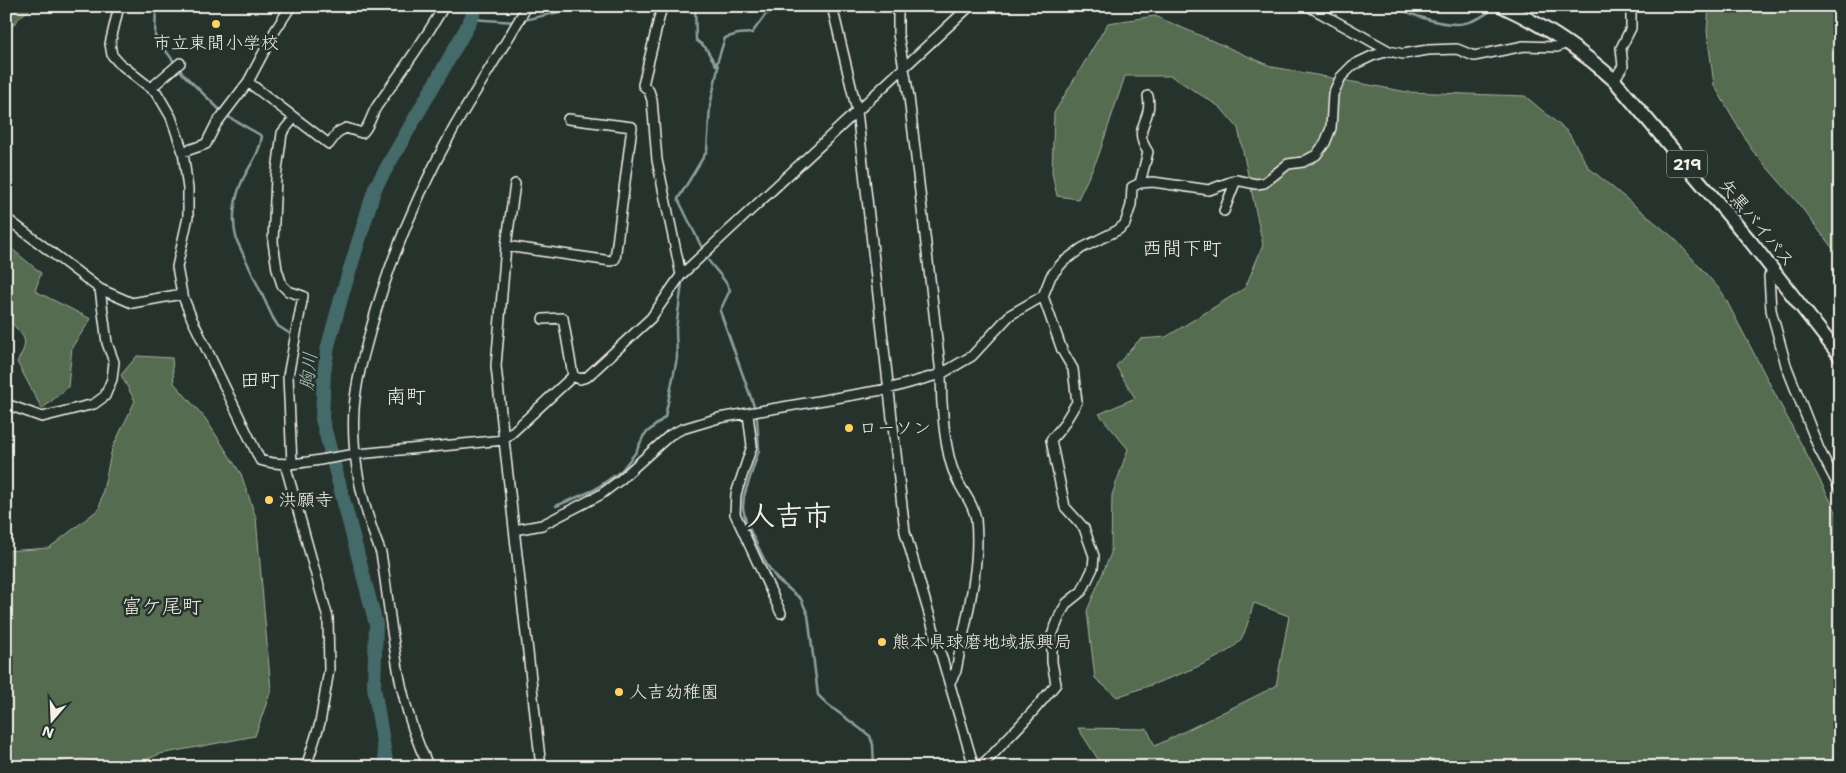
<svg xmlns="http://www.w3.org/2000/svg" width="1846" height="773" font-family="'Shantell Sans','Klee One',sans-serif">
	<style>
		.green { fill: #566c51; stroke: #a5ae9c }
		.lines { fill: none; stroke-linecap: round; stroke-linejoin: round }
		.stream { stroke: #8ba09c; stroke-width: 2.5 }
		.river { stroke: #456a6a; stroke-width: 14 }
		.minor-casing { stroke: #f4f1e8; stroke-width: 12 }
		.highway-casing { stroke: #f4f1e8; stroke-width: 16 }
		.minor { stroke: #26332d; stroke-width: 9 }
		.highway { stroke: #26332d; stroke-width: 12 }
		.poi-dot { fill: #ffd166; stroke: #26332d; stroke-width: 2 }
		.labels { text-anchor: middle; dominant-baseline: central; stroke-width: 5; stroke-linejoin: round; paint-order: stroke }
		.shield { fill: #26332d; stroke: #b6b8b0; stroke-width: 1 }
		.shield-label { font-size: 16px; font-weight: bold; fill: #f4f1e8 }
		.poi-label { font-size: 18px; fill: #f4f1e8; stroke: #26332d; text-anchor: start }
		.street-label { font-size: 18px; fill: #f4f1e8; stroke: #26332d }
		.water-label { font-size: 19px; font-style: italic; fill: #aebbb6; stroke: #26332d }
		.quarter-label { font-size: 20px; fill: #f4f1e8; stroke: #26332d }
		.town-label { font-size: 28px; font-weight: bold; fill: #f4f1e8; stroke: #26332d }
	</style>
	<rect width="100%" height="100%" fill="#26332d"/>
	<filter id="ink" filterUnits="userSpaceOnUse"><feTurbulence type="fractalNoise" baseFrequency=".02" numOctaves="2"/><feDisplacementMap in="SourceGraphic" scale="10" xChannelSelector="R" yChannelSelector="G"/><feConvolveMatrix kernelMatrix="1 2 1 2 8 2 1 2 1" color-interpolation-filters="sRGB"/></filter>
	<g filter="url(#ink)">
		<path class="green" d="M6,6H33L18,19L6,34Z
			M1709,6H1840V258L1798,203L1752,150L1714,85L1707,31Z
			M1155,16L1273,67L1407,92L1525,96L1568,132L1589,168L1675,239L1722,292L1840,519V767H1103L1078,728L1147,729L1155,746L1276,686L1289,616L1254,603C1250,614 1247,629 1241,639C1229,660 1142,688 1117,697L1095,678L1087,611L1111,553L1112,495L1128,449L1099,414L1135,398L1116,366L1140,339L1166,337L1245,288L1263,245L1238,128L1220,107L1171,76H1125L1098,157L1078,199L1057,196L1052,173L1054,113L1108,23Z
			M6,244L41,273L35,291L91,319L72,347L68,387L42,409L17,362C32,337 23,337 6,317Z
			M137,356L172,358L174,383L205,418L241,474L256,518L271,690L255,736L160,754L128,767L82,759L6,767V551L49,548L99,509L112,449L135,401L121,375Z"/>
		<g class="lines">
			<path class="stream" d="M156,6L155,36L183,74L221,111
				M695,6L696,40L705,47L716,65
				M1391,6C1401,8 1410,14 1420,17C1451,27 1471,29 1496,6
				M840,11L845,6
				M471,19L515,22
				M520,21L563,11L571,6
				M225,115L262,136C260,153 250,165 243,179C234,198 231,221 237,241L273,318L278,326L292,335
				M703,250L678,199L707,151L710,106L718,68L717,63L725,38L738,34L752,33L766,14L778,10
				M705,255C712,268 724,276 730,290L720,311L755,409
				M757,418L759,450L744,496L743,508L746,522L767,565L777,579L801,599L808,615L818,695L827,704L870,736L873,745L874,767
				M556,506L594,490L621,471L636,452L644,435L665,417L677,358L676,329L682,283"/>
			<path class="river" d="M387,767L374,687L376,624L322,419L324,373L328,346L342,295L375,188L466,29L477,6"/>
			<defs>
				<path id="minor" d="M119,6L110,44L112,55L119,63L157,93L171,117L183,152L188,189V217L177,267L182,294L192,319L260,460C292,470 325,457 358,454C407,449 455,445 504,440L541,767
					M291,6L275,31L248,82L329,144L338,132L346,128L362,133C370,126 371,115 377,106C401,72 423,43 444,6
					M662,6L643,85L649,91L652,100L657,160L681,275
					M832,6L857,111L905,532L974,767
					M898,6V34L909,97L941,374C941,401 944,450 955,475C961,491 974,503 976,520C981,571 965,621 956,671L950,682
					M1308,6L1389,51
					M1614,80L1623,66L1621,48L1631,28V6
					M151,88L180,63
					M183,152L206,144L216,124L248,82
					M1140,183L1153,182L1209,190L1236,180
					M1224,211L1236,180L1256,184L1264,183L1288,164L1303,162L1316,155L1325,143L1331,128L1333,94L1341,77L1353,65L1372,56L1389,51L1403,54L1428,50L1457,49L1474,56L1524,46L1557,47L1567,43
					M6,218L100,289L132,303L182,294
					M506,246L515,184
					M1769,276L1771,310L1786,365L1819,449L1840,489
					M543,319L563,318L573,376L580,379L587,377L651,318L681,275L970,6
					M6,404L42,417L94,404L105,396L112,379L114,362L107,343L100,289
					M748,414L752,446L736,494L735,514L781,613
					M504,440L496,366L506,246L611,261L615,259L632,127L568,119
					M504,440L573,376
					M285,464L328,618L329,670L320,723L306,767
					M292,464L288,376L303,296L288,291L282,285L277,269L273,242L276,178L282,133L294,118
					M514,530L542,525L600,495L620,480L670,435L682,429L719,418L888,389L941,374L972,356L1010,315L1043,296L1051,276L1063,262L1082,248L1118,230L1125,224L1131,205L1132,187L1140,183L1148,152C1131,127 1153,122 1148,96
					M429,767C395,701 393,625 381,553C363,508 351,457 354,409C356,382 363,357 370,332C389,261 419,190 455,126C478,86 504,47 527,6
					M978,767C990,759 997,750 1006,740C1024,722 1040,704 1056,684L1052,662V635L1061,613L1067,603L1082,591L1093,568L1094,556L1084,528L1065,507L1051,440L1062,427L1077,402L1073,369L1062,350L1043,296"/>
				<path id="highway" d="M1502,6C1543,25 1581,50 1614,80L1751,242L1840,356"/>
			</defs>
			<use href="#minor" class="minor-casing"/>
			<use href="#highway" class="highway-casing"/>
			<use href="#minor" class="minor"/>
			<use href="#highway" class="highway"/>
		</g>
	</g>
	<g class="poi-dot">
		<circle cx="216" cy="24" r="5"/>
		<circle cx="849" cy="428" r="5"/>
		<circle cx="269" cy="500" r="5"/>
		<circle cx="882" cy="642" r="5"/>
		<circle cx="619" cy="692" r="5"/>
	</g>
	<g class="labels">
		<rect class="shield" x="1667" y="150.5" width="40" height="27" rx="4"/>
		<g class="shield-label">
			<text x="1687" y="164">219</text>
		</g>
		<g class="poi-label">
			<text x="216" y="43" text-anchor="middle">市立東間小学校</text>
			<text x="859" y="428">ローソン</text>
			<text x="279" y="500">洪願寺</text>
			<text x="892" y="642">熊本県球磨地域振興局</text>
			<text x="629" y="692">人吉幼稚園</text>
		</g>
		<g class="street-label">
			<text transform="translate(1757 223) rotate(51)">矢黒バイパス</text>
		</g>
		<g class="water-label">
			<text transform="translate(308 371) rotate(-83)">胸川</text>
		</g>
		<g class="quarter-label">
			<text x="1182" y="248">西間下町</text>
			<text x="260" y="380">田町</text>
			<text x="406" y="396">南町</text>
			<text x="162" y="606">富ケ尾町</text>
		</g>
		<g class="town-label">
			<text x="789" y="515">人吉市</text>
		</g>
	</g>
	<rect width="1846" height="773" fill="none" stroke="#26332d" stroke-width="25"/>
	<rect x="12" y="12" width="1821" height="748" fill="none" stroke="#f4f1e8" stroke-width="2" filter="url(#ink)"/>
	<g transform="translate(52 720) rotate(199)" stroke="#26332d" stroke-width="4" paint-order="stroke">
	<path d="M0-4L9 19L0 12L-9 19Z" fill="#f4f1e8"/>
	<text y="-8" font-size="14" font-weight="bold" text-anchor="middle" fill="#f4f1e8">N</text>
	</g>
</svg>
